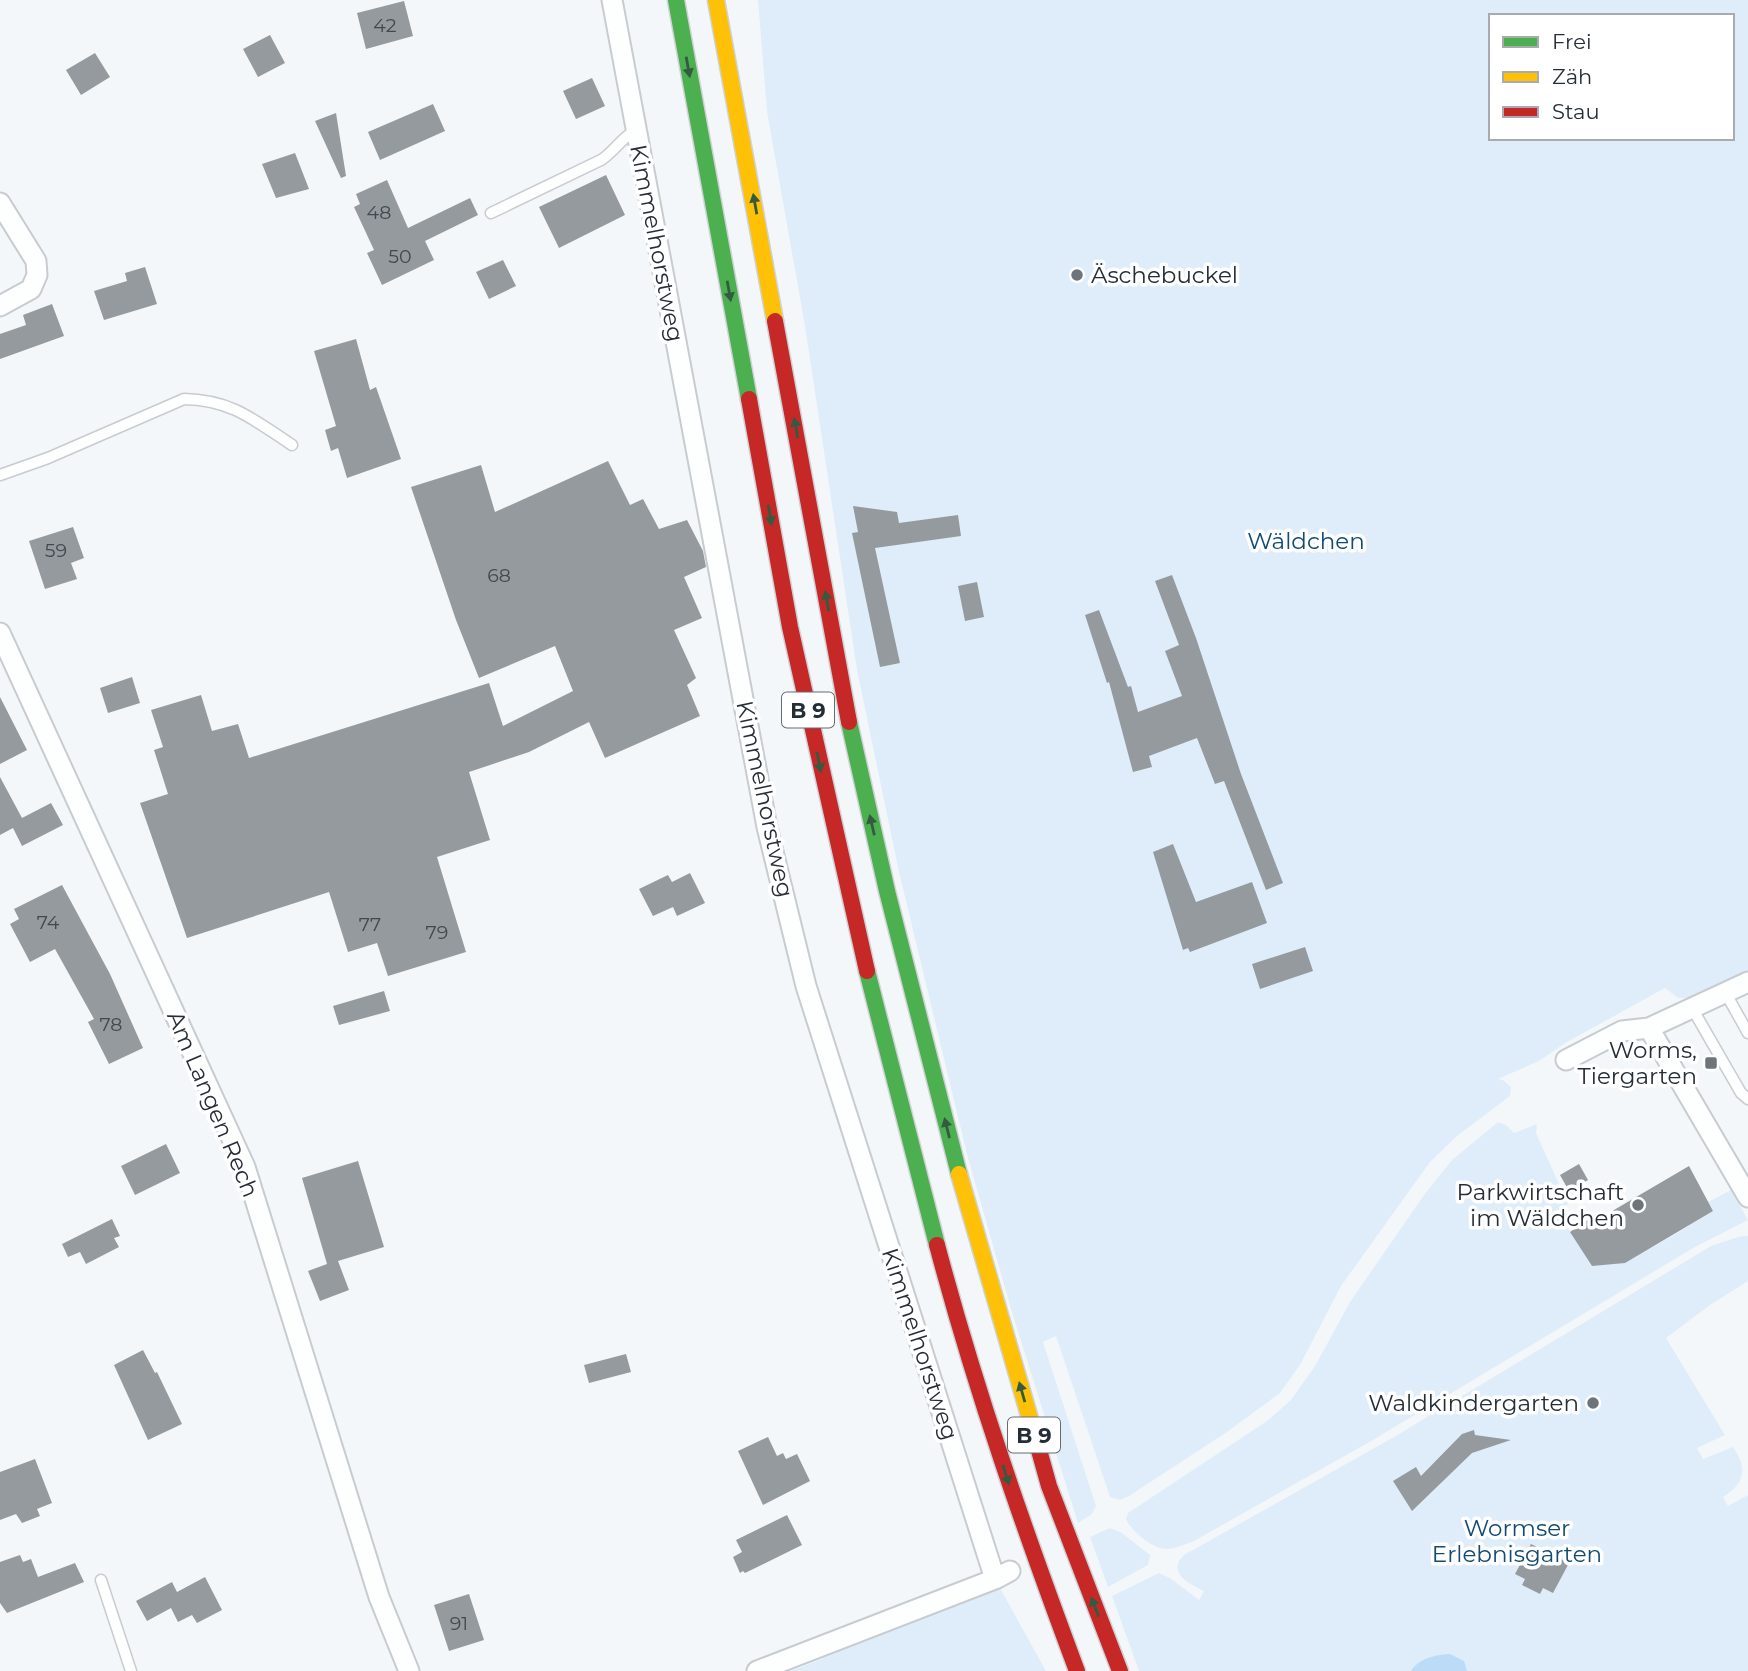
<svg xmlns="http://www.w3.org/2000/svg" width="1748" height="1671" font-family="Montserrat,sans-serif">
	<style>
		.green { fill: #dfedfa; fill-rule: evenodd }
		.water { fill: #bbdbf7 }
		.building { fill: #959a9e }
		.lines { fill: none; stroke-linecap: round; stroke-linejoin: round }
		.lane-casing { stroke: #c7ccd1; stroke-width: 13 }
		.street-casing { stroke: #c7ccd1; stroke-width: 23 }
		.fast-casing { stroke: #cfd2d4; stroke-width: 19 }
		.slow-casing { stroke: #cfd2d4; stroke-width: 19 }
		.jam-casing { stroke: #cfd2d4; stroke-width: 19 }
		.lane { stroke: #fdfefe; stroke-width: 10 }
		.street { stroke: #fdfefe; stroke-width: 19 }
		.fast { stroke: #4caf50; stroke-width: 16 }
		.slow { stroke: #ffc107; stroke-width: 16 }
		.jam { stroke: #c62828; stroke-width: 16 }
		.oneway { fill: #335b3f }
		.poi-dot { fill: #6d747a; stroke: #fff; stroke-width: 2.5 }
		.labels { text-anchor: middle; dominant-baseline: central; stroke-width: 7; stroke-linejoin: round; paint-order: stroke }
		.number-label { font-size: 19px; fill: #414950 }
		.shield { fill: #fff; stroke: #666d72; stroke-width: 2 }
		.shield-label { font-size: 21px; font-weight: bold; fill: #252e36 }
		.street-label { font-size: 23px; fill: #252e36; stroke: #fff }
		.poi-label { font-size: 23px; fill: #252e36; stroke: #fff; text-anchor: end }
		.park-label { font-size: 23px; fill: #114b74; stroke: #fff }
	</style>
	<rect width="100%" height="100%" fill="#f4f7f9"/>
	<path class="green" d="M758,0H1748V975L1687,998H1678L1665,988L1567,1042L1539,1061L1498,1079L1503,1080L1511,1087L1510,1096L1457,1136L1430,1162L1341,1286L1300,1365L1280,1393L1227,1432L1129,1496L1120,1500L1110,1497L1056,1336L1043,1342L1096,1506L1092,1514L1078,1523L1011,1309L967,1154L899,872L857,670L805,326L767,112ZM1491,16H1732V138H1491Z
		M1498,1122L1506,1125L1514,1133L1537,1124L1536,1133L1568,1204L1557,1211L1592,1266C1638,1262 1674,1234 1713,1211L1708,1202L1731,1190L1748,1220L1695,1247L1373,1440L1194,1541C1185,1544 1176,1549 1166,1549C1153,1549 1131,1531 1126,1519L1128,1513L1267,1421L1291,1400L1315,1366L1350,1302L1424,1195L1452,1160Z
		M1741,1236H1748V1281L1710,1305L1666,1338L1725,1435L1697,1448L1703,1459L1733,1447C1748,1469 1745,1483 1723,1497L1728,1506L1748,1495V1671H1139L1112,1596L1159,1573L1170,1578L1199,1600L1204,1591C1189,1584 1166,1572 1184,1555L1394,1437L1711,1246Z
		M1110,1528L1122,1533L1150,1555L1148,1565L1108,1587L1090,1537Z
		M995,1579L1046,1671H790L815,1662Z"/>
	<path class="water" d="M1450,1654L1464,1661L1467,1671H1411C1419,1658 1435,1655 1450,1654Z"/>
	<path class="building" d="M404,1L413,36L366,49L357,13Z
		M270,35L285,63L258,77L243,49Z
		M95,53L110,77L81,95L66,70Z
		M592,78L605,106L576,119L563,91Z
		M433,104L445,131L380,160L368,132Z
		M336,113L346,176L341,178L315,121Z
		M295,153L309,189L276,198L262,164Z
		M606,175L625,215L559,248L539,207Z
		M387,180L408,228L470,198L478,215L425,241L434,260L382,285L367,253L374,250L354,207L360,204L356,194Z
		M503,260L516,286L489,299L476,272Z
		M145,267L157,304L104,320L94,291L127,281L125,273Z
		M52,304L64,336L0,359V334L26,325L23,315Z
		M356,339L370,390L376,387L401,459L347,478L338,448L331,451L325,430L336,426L314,351Z
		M608,461L630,505L643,499L659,529L687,520L703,551L706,567L684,577L702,618L674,630L696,678L687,685L700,716L605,758L589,722L529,752L469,772L490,840L437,857L466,952L388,976L377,943L348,952L329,892L187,938L140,803L168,794L154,750L163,747L151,710L201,695L212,731L238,724L249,758L489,683L503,726L573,691L555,646L479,678L456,620L411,487L481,465L495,512Z
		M853,506L897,512L899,523L958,515L961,536L875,548L900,663L880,667L852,533L858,532Z
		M73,527L84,558L71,563L77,579L45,589L29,541Z
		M1172,575L1196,638L1241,774L1283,883L1266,890L1224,781L1215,784L1197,738L1149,756L1152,767L1133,772L1109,682L1107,683L1085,615L1099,610L1128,687L1131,686L1138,712L1182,696L1165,651L1179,645L1155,581Z
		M977,582L984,617L965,621L958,586Z
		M132,677L140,703L108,713L100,688Z
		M0,697L27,750L0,764Z
		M0,777L22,818L51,803L63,825L22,846L13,828L0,835Z
		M1173,844L1196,902L1252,882L1267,923L1190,952L1188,948L1183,950L1153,852Z
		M690,873L705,903L677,916L673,907L653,916L639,889L668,875L672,882Z
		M62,885L110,974L143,1048L109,1064L88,1022L94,1019L55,949L30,962L10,924L19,919L14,909Z
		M1305,947L1313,971L1260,989L1252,964Z
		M384,991L390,1011L339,1025L333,1006Z
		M166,1144L180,1173L135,1195L121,1166Z
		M358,1161L384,1247L338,1261L349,1290L320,1301L308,1271L327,1264L302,1178Z
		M1579,1164L1588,1180L1569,1191L1560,1175Z
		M1689,1166L1713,1211L1625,1263L1592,1266L1570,1232L1599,1212L1602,1217Z
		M112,1219L120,1236L114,1238L119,1247L86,1264L80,1252L68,1257L62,1244Z
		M143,1350L155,1373L157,1372L182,1424L148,1440L114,1365Z
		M626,1354L631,1372L589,1383L584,1365Z
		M1474,1430L1475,1435L1511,1440L1472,1453L1412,1511L1393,1481L1416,1467L1421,1476L1462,1434Z
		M768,1437L777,1456L783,1453L786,1459L797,1454L810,1481L763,1505L738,1451Z
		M35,1459L52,1503L37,1509L40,1516L22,1523L16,1514L0,1520V1472Z
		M787,1515L802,1545L745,1573L743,1571L740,1573L733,1557L742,1552L736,1540Z
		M1531,1544L1569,1563L1553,1593L1543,1588L1540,1594L1522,1585L1525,1579L1515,1574Z
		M20,1555L23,1562L31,1559L38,1577L75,1563L84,1582L7,1613L0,1603V1562Z
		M205,1577L222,1610L197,1623L192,1615L178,1622L171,1608L147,1621L136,1601L172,1582L177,1592Z
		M469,1594L484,1640L449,1651L434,1605Z"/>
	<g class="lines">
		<defs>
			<path id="lane" d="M491,213L601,160C614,152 621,138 635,131
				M0,475L48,458L184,399C232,400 254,420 292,445
				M1725,992L1748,1033
				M1692,1008L1741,1093L1748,1099
				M101,1580L131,1671"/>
			<path id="street" d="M612,0L767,827L806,986L995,1579
				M0,203L36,261L37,275L31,289L0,306
				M0,633L245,1167L379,1597L409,1671
				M1649,1028L1748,1197
				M1566,1060L1622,1031L1649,1028L1748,982
				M757,1671L995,1579L1010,1571"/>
			<path id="fast" d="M676,0L749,399
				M849,722L887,891L959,1174
				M867,971L937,1245"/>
			<path id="slow" d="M716,0L775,321
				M959,1174L1037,1443"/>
			<path id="jam" d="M775,321L849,722
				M749,399L790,627L867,971
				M937,1245C976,1392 1024,1529 1077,1671
				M1037,1443L1049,1486L1120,1671"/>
		</defs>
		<use href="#lane" class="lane-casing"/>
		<use href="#street" class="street-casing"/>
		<use href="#fast" class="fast-casing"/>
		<use href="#slow" class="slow-casing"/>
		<use href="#jam" class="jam-casing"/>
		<use href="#lane" class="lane"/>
		<use href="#street" class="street"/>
		<use href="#fast" class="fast"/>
		<use href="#slow" class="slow"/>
		<use href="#jam" class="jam"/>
	</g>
	<defs><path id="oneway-solid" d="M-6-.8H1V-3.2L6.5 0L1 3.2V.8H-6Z" transform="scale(1.75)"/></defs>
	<g class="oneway">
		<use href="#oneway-solid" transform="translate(688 67) rotate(80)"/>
		<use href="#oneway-solid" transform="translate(755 204) rotate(-100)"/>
		<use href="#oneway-solid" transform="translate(729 291) rotate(80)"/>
		<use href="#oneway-solid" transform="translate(796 428) rotate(-100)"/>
		<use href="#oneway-solid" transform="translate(770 515) rotate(80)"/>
		<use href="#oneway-solid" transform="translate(827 601) rotate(-100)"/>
		<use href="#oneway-solid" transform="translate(819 762) rotate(78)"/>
		<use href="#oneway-solid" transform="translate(872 825) rotate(-103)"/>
		<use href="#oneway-solid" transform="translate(947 1128) rotate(-104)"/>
		<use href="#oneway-solid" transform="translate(1022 1392) rotate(-106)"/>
		<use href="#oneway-solid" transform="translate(1006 1475) rotate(72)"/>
		<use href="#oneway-solid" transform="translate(1095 1607) rotate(-111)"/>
	</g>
	<g class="poi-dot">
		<circle cx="1077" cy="275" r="7"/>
		<rect x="1704" y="1056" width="14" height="14" rx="3.5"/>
		<circle cx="1638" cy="1205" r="7"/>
		<circle cx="1593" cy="1403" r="7"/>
	</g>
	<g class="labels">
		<g class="number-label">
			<text x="385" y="25">42</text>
			<text x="379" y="212">48</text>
			<text x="400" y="256">50</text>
			<text x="56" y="550">59</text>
			<text x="499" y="575">68</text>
			<text x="48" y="922">74</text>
			<text x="370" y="924">77</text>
			<text x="437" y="932">79</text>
			<text x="111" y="1024">78</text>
			<text x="459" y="1623">91</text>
		</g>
		<g class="shield">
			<rect x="782" y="692.5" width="52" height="35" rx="5"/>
			<rect x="1008" y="1417.5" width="52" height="35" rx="5"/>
		</g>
		<g class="shield-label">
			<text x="808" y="710">B 9</text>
			<text x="1034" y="1435">B 9</text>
		</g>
		<g class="street-label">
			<text transform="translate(657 243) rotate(79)">Kimmelhorstweg</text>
			<text transform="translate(765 799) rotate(78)">Kimmelhorstweg</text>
			<text transform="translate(213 1104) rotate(67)">Am Langen Rech</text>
			<text transform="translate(920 1344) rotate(72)">Kimmelhorstweg</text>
		</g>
		<g class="poi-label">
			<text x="1091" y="275" text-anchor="start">Äschebuckel</text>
			<text x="1697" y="1050">Worms,<tspan x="1697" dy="26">Tiergarten</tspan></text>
			<text x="1624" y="1192">Parkwirtschaft<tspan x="1624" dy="26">im Wäldchen</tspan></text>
			<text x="1579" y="1403">Waldkindergarten</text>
		</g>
		<g class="park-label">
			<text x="1306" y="541">Wäldchen</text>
			<text x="1517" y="1528">Wormser<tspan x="1517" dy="26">Erlebnisgarten</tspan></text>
		</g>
	</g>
	<rect x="1489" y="14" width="245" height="126" fill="#ffffff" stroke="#a8abaf" stroke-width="2"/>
	<rect x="1503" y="37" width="35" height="10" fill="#4caf50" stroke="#a8abaf" stroke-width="2"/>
	<text x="1552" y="49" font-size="21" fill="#252e36">Frei</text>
	<rect x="1503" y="72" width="35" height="10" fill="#ffc107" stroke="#a8abaf" stroke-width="2"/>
	<text x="1552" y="84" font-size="21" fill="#252e36">Zäh</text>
	<rect x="1503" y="107" width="35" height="10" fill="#c62828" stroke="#a8abaf" stroke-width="2"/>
	<text x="1552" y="119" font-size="21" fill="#252e36">Stau</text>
</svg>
